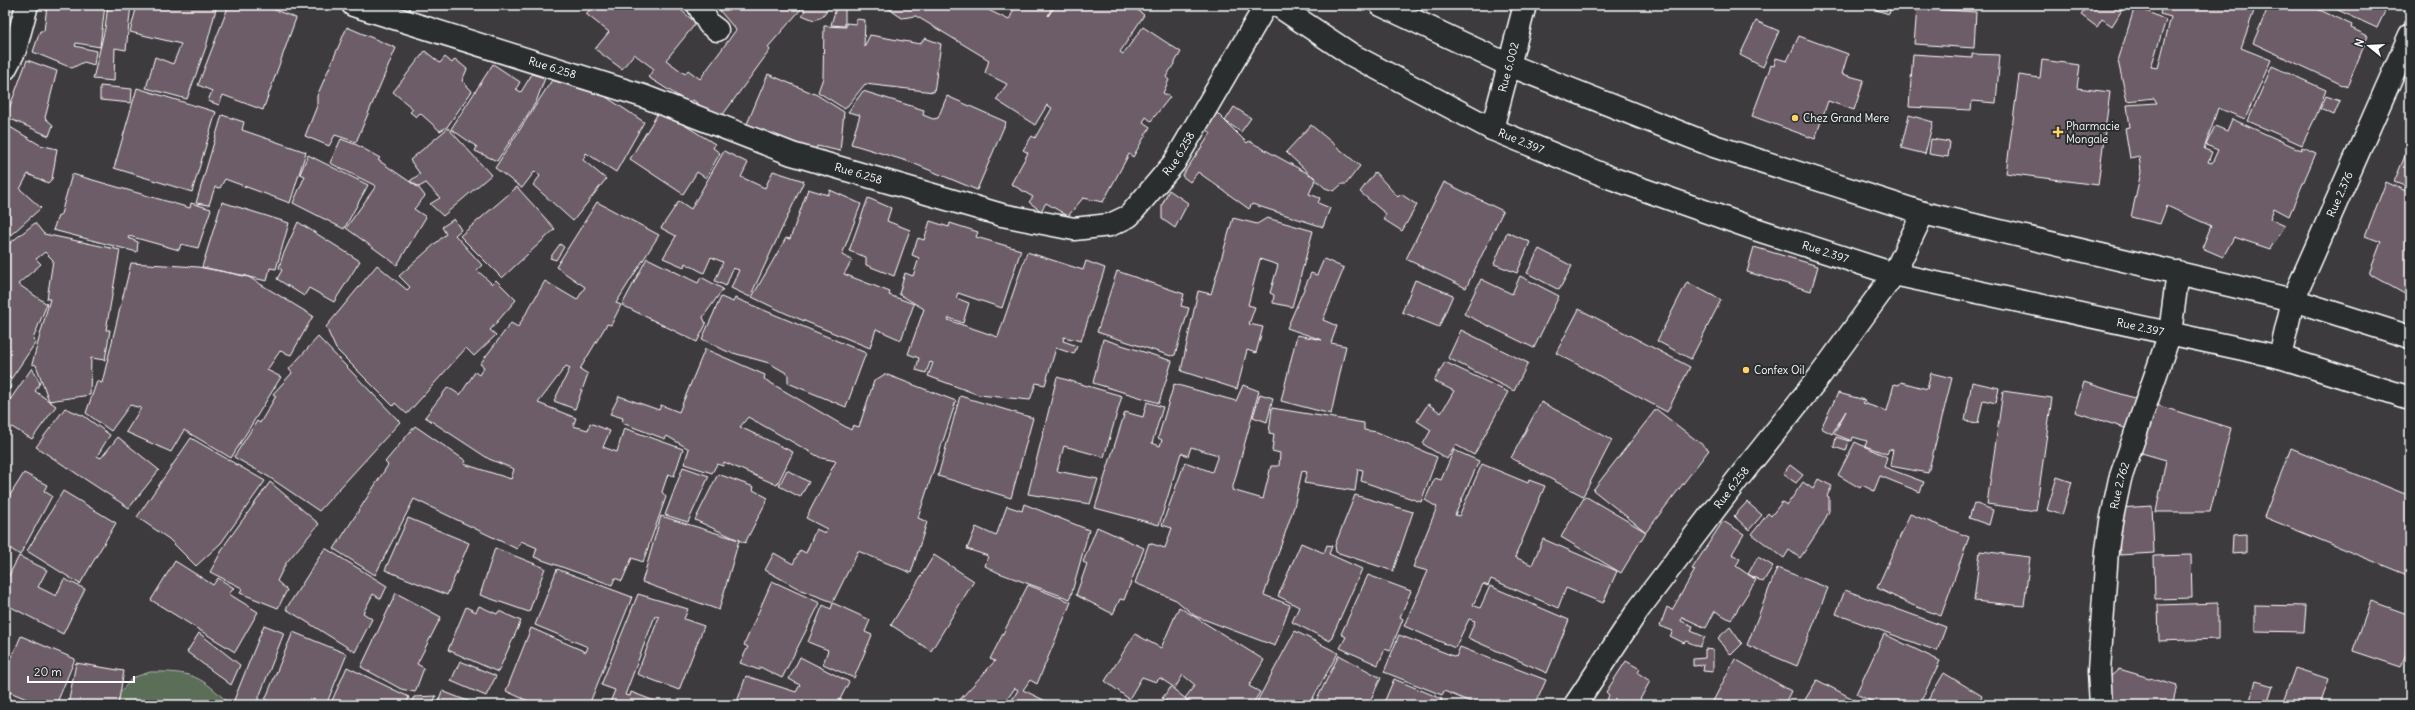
<svg xmlns="http://www.w3.org/2000/svg" width="2415" height="710" font-family="Delius,sans-serif">
	<style>
		.green { fill: #5a6e58; stroke: #acb6ac }
		.building { fill: #6d5d68; stroke: #fff }
		.lines { fill: none; stroke-linecap: round; stroke-linejoin: round }
		.minor-casing { stroke: #fff; stroke-width: 25 }
		.secondary-casing { stroke: #fff; stroke-width: 25 }
		.minor { stroke: #2a2d2e; stroke-width: 22 }
		.secondary { stroke: #2a2d2e; stroke-width: 22 }
		.poi-dot { fill: #ffd166; stroke: #2a2d2e; stroke-width: 1.5 }
		.labels { text-anchor: middle; dominant-baseline: central; stroke-width: 4; stroke-linejoin: round; paint-order: stroke }
		.street-label { font-size: 11px; fill: #fff; stroke: #2a2d2e }
		.poi-label { font-size: 11px; fill: #fff; stroke: #2a2d2e; text-anchor: start }
	</style>
	<rect width="100%" height="100%" fill="#3e3b3f"/>
	<filter id="ink" filterUnits="userSpaceOnUse"><feTurbulence type="fractalNoise" baseFrequency=".025" numOctaves="2"/><feDisplacementMap in="SourceGraphic" scale="8" xChannelSelector="R" yChannelSelector="G"/><feConvolveMatrix kernelMatrix="1 2 1 2 8 2 1 2 1" color-interpolation-filters="sRGB"/></filter>
	<g filter="url(#ink)">
		<path class="green" d="M150,672C191,671 202,676 230,705H110L132,678Z"/>
		<path class="building" d="M47,5H105L100,47L76,43L75,46L96,51L94,65L84,62L72,68L33,52L40,31H44Z
			M108,5H131L126,50L115,48L114,81L93,79L105,28Z
			M137,5H217L206,47L187,99L146,88L155,57L173,64L181,44L130,32Z
			M229,5H262L296,18L263,110L223,95L219,105L208,101L212,91L198,85Z
			M383,5H411L406,16Z
			M594,5H675L696,23L666,60L685,74L688,70L700,79L736,30L715,5H830L822,17L814,20L802,15L805,11L802,8L768,47L770,50L719,120L693,100L689,103L648,77L654,69L634,54L622,69L595,49L609,32L586,14Z
			M883,5H978L1009,20L1015,7L1011,5H1053L1048,16L1056,5H1131L1144,15L1120,52L1123,54L1143,27L1181,52L1166,77L1169,80L1163,93L1170,97L1151,121L1146,117L1143,122L1150,127L1133,157L1129,154L1103,202L1083,198L1068,216L1046,203L1041,211L1029,202L1033,197L1011,184L1028,153L1023,150L1032,136L1035,138L1052,108L1047,105L1035,125L996,100L1007,84L985,73L989,60L916,16L902,18Z
			M1878,5H1892L1889,14L1876,10Z
			M2083,5H2125L2112,26L2102,19L2097,27L2081,15L2087,7Z
			M2162,5H2256L2241,48L2271,60L2245,119L2218,108L2204,149L2212,152L2208,162L2212,163L2218,150L2206,145L2215,126L2227,131L2232,119L2301,150L2302,147L2316,153L2289,216L2274,208L2270,219L2285,226L2270,249L2234,237L2223,257L2202,248L2211,226L2167,206L2160,224L2131,217L2141,172L2139,156L2130,158L2125,128L2130,127L2127,105L2157,103L2154,98L2127,101L2118,61L2135,6L2166,20L2151,67L2158,68L2171,17L2160,14Z
			M2269,5L2281,8L2282,5H2309L2352,25L2351,28L2368,36L2347,87L2253,43Z
			M2327,5H2388L2377,28Z
			M836,8H845V26L831,25Z
			M1917,8L1976,12L1974,48L1914,44Z
			M856,19L865,20L864,47L870,35L920,44L925,38L941,44L934,92L865,84L845,109L818,92L823,78L824,26L846,27V23L856,24Z
			M1756,21L1779,31L1763,67L1740,55Z
			M347,27L396,48L356,142L335,135L329,146L305,136L317,106V96Z
			M1799,36L1848,54L1842,74L1864,80L1854,110L1828,101L1815,139L1752,116L1771,65L1774,66L1776,58L1787,61Z
			M425,51L440,63L445,57L452,63L455,59L467,69L462,81L472,91L447,127L440,131L420,113L416,117L410,112L413,109L393,92Z
			M1913,54L1972,58V54L2000,55L1996,103L1972,101L1971,110L1909,107Z
			M27,60L57,71L45,118L53,125L49,136L6,117Z
			M2042,60L2080,65L2077,88L2110,92L2098,185L2006,173L2019,75L2040,78Z
			M493,64L520,82L516,89L521,92L532,74L545,78L536,102L497,161L475,151L477,147L451,129Z
			M2272,66L2326,90L2317,114L2302,145L2248,121Z
			M768,74L817,95L844,112L840,151L817,146L815,151L747,124Z
			M552,80L588,91L591,87L644,122L616,172L586,153L583,160L606,179L573,221L533,185L540,176L535,171L522,188L495,168Z
			M100,86L132,89L131,103L100,100Z
			M137,88L216,112L192,192L114,168Z
			M863,91L924,110L923,115L933,119L938,118L947,96L1006,122L977,190L910,162L851,144L860,115L848,112Z
			M2326,96L2340,101L2334,115L2320,109Z
			M1234,107L1251,118L1241,132L1225,121Z
			M660,110L715,144L713,148L720,153L706,178L697,172L683,194L630,159Z
			M1217,113L1247,143L1249,141L1316,178L1309,194L1320,198L1318,203L1330,208L1323,227L1252,204L1249,209L1198,172L1190,182L1182,176L1211,133L1204,127Z
			M222,115L244,122L242,130L306,152L290,203L225,179L220,188L215,187L209,205L196,203Z
			M1909,115L1933,122L1925,154L1901,148Z
			M5,124L40,145L57,149L52,179L48,183L28,174L20,189L41,208L5,240Z
			M1311,125L1360,166L1346,184H1342L1334,191L1325,188L1286,152Z
			M448,128L491,175L443,216L430,204L440,198L426,183L419,187L410,181L420,174L410,160Z
			M341,139L357,145L380,158L378,160L419,188L425,196L414,209L426,217L397,265L346,228L376,186L330,163Z
			M1931,139L1950,142L1948,157L1929,154Z
			M2410,144V188L2394,182Z
			M724,151L748,163L741,177L765,188L773,171L804,181L750,297L731,288L739,270L733,268L726,286L715,281L723,262L711,257L704,273L685,263L684,267L663,258L676,236L661,228L679,201L691,209Z
			M308,155L368,185L344,229L293,203L305,176L300,174Z
			M1375,172L1398,197L1401,194L1417,205L1402,231L1383,219L1386,214L1360,192Z
			M72,174L190,208L191,203L211,209L198,248L181,244L179,250L129,236L128,238L138,242L137,252L53,230L58,216L61,214Z
			M1444,182L1503,211L1466,288L1406,259Z
			M2386,182L2410,193V297L2369,274L2381,242L2365,236Z
			M517,187L555,229L502,278L460,236Z
			M808,189L828,195L830,190L861,204L842,255L852,260L844,274L890,292L889,295L914,304L901,340L876,329L870,348L785,313L752,297L786,238L790,239Z
			M1169,190L1188,203L1175,228L1162,219V205Z
			M868,198L891,208L887,221L910,230L894,276L866,265V257L849,251Z
			M222,202L289,223L276,269L270,268L267,281L202,267Z
			M597,202L659,235L616,303L621,305L611,325L607,324L580,369L588,374L575,409L554,401L570,368L566,366L538,403L576,418L573,426L588,430L590,423L610,431L603,447L617,452L624,428L683,449L674,476L668,474L662,492L666,497L643,562L632,558L622,581L615,578L612,585L534,557L537,548L521,541L517,549L414,499L375,575L334,549L388,465L385,462L415,426L466,461L464,464L511,479L514,469L489,459L425,417L448,387L460,395L475,372L479,375L484,367L480,364L511,323L518,327L545,281L577,300L585,287L556,267Z
			M1233,218L1257,224L1267,218L1313,231L1292,307L1273,303L1274,295L1270,293L1278,265L1260,259L1248,305L1255,307L1249,324L1263,327L1256,353L1247,350L1237,389L1181,371L1198,291L1211,294Z
			M454,219L461,230L455,235L482,265L477,270L492,284L496,280L516,300L490,330L496,335L474,356L466,348L407,414L395,403L393,406L336,349L326,327L377,265L407,290L410,287L399,276L446,234L442,227Z
			M930,221L949,227L950,223L978,232L976,237L1021,250L1002,308L958,293L956,298L969,303L963,323L949,318L948,320L998,337L1027,252L1083,270L1086,261L1105,268L1081,341L1064,337L1063,341L1077,346L1074,354L1056,348L1045,385L1036,383L1030,400L979,395L928,376L933,363L930,362L926,373L916,370L919,358L908,354L924,309L899,294L905,273L913,276L919,258L912,255L918,238L924,240Z
			M298,222L360,261L334,302L309,288L304,296L277,279L282,270L279,268L283,255Z
			M35,223L44,234L120,250L106,330H110L105,360L91,358L90,395L49,401L36,365L32,364L50,299H47L53,260L45,252L36,259L41,264L18,284L47,304L33,339L36,342L11,379L5,373V247Z
			M1507,232L1530,242L1517,273L1494,264Z
			M560,244L564,247L556,260L550,258Z
			M1754,247L1818,266L1811,291L1747,272Z
			M1539,249L1572,266L1559,290L1527,273Z
			M647,258L698,283L701,277L723,289L703,317L706,324L697,342L622,305Z
			M1324,259L1344,268L1323,320L1337,326L1331,343L1346,346L1331,414L1281,401L1297,335L1322,340L1287,328L1311,273L1317,275Z
			M131,263L198,267L247,276L313,316L291,355L280,351L267,370L281,377L231,458L184,430L171,452L126,432L141,408L130,405L111,431L86,413L97,381L102,383Z
			M1117,271L1184,294L1181,306L1189,308L1175,355L1171,356L1097,332Z
			M1520,276L1559,296L1534,348L1464,314L1481,279L1512,294Z
			M1415,280L1453,295L1439,327L1402,312Z
			M1687,282L1721,300L1691,359L1657,341Z
			M721,297L733,302L735,298L866,353L846,407L788,383V374L769,363L726,351L702,339Z
			M1579,309L1690,367L1667,412L1556,353Z
			M1461,330L1528,363L1514,391L1448,358Z
			M318,337L400,422L319,511L269,477L234,457L257,421L260,423L276,396L273,394L292,373L289,369Z
			M1103,339L1172,361L1159,403L1093,383Z
			M705,349L765,375L764,379L851,430L853,425L859,427L874,381L885,374L956,401L918,518L927,522L911,573L858,551L833,602L801,590L765,570L774,553L793,564L800,550L806,553L816,529L825,533L827,529L806,518L836,461L821,458L748,417L740,427L793,452L777,485L724,462L723,466L717,464L712,473L684,464L689,449L667,436L665,439L622,423L623,418L610,414L619,396L659,410L661,405L679,412Z
			M1445,362L1508,392L1474,455L1456,445L1447,459L1423,444L1431,430L1417,421L1428,404L1441,413L1454,391L1434,381Z
			M32,368L40,383L35,391L56,406L32,439L5,423V407Z
			M1931,373L1952,378L1928,473L1890,466L1893,450L1889,449L1887,454L1865,446L1867,441L1853,437L1852,441L1834,434L1846,411L1832,434L1821,428L1838,393L1865,400L1863,403L1887,411L1894,384L1899,385L1901,382L1927,389Z
			M1057,377L1122,396L1104,457L1064,446L1057,471L1098,479L1090,504L1028,494Z
			M5,380L12,385L5,395Z
			M1972,382L1999,388L1996,403L1983,400L1978,423L1965,421Z
			M2084,382L2140,400L2131,430L2075,412Z
			M1174,384L1236,401L1243,385L1259,391L1232,490L1263,499L1271,466H1279L1280,453L1272,451L1274,434L1269,433L1272,408L1364,423V430L1377,432L1437,457L1421,502L1361,481L1363,470L1358,469L1355,491L1304,483L1307,472L1302,471L1294,507L1264,595L1290,605L1275,646L1195,616L1176,600L1135,583L1149,543L1165,548L1172,528L1162,525L1185,462L1212,472L1218,455L1191,447L1188,456L1181,453L1159,525L1095,508L1125,412L1143,417L1147,402L1163,407L1152,443L1160,446L1162,440L1158,438Z
			M2003,391L2052,398L2036,511L1987,504Z
			M1260,394L1273,398L1267,422L1253,417Z
			M960,396L1033,418L1011,498L938,476Z
			M1541,402L1612,440L1583,496L1511,458Z
			M2153,404L2231,428L2210,512H2156L2166,460L2138,452Z
			M65,408L84,416L110,435L97,456L101,458L118,437L159,470L129,508L36,447Z
			M1656,409L1709,450L1646,532L1593,490Z
			M1836,437L1849,441L1846,451L1834,447Z
			M191,438L265,481L221,543L196,566L169,539L137,517Z
			M1855,442L1887,457L1884,467L1924,482L1920,492L1880,476L1874,491L1862,485L1860,488L1838,475Z
			M2291,448L2410,496V568L2407,575L2264,517Z
			M1454,450L1479,461L1455,515L1459,516L1482,464L1528,483L1529,480L1545,486L1515,557L1532,565L1543,539L1617,571L1603,603L1566,588L1558,608L1491,579L1488,586L1483,584L1473,605L1480,608L1490,586L1569,620L1547,673L1468,638L1475,621L1469,619L1455,648L1404,626L1428,571L1413,567L1437,507L1425,500L1435,478L1441,480Z
			M1790,465L1803,475L1796,483L1783,474Z
			M683,467L709,476L688,522L665,515Z
			M787,470L809,482L800,497L779,486Z
			M24,473L47,485L44,491L52,496L20,555L5,545V503Z
			M718,474L754,487L753,490L768,498L745,543L695,520Z
			M2057,477L2072,482L2062,515L2047,510Z
			M1818,479L1832,486L1827,496L1829,497V511L1823,524L1800,558L1789,550L1784,558L1752,534L1768,513L1771,516L1782,502L1787,505L1803,482L1813,489Z
			M270,482L319,524L286,563L277,581L287,590L278,608L240,593L242,588L210,572L226,543Z
			M63,491L116,523L80,584L27,551Z
			M1355,495L1413,512L1393,571L1336,552L1335,545Z
			M1585,496L1646,532L1621,573L1561,537Z
			M1747,502L1762,515L1749,530L1734,516Z
			M1974,503L1993,510L1989,525L1969,518Z
			M1024,504L1089,530L1070,599L999,573L985,566L988,556L967,549L976,527L996,536L1007,506L1022,511Z
			M2152,506L2154,553L2120,555L2118,508Z
			M1910,514L1969,537L1941,616L1912,605L1877,588Z
			M661,516L739,540L719,610L642,582Z
			M408,518L469,543L447,595L385,570Z
			M1723,521L1744,534L1732,554L1740,559L1736,566L1756,580L1731,620L1715,611L1706,628L1682,617L1681,621L1693,626L1691,631L1705,637L1700,647L1686,641L1684,643L1670,636L1673,631L1660,626L1667,607L1672,610L1695,570L1692,569Z
			M1097,527L1144,548L1124,600L1120,599L1113,614L1076,595L1087,564L1083,562Z
			M2246,534V553L2232,554L2233,535Z
			M1301,543L1324,553L1327,545L1332,546L1329,554L1362,569L1330,641L1292,622L1299,607L1278,596Z
			M325,548L387,586L381,599L373,594L363,613L372,619L355,652L286,609Z
			M495,548L545,568L529,612L480,595Z
			M1980,551L2030,557L2024,606L1974,601Z
			M934,555L974,581L931,651L891,625Z
			M2191,555L2192,598L2155,599L2154,556Z
			M19,556L47,570L38,587L56,596L64,579L85,589L63,634L5,604V583Z
			M1758,557L1773,566L1763,582L1748,574Z
			M175,561L213,585L218,578L234,588L229,594L258,612L235,652L151,600Z
			M1777,568L1828,588L1797,666L1747,645Z
			M557,569L632,597L589,705H537L506,691L531,628L586,652L588,647L535,625Z
			M1368,575L1411,591L1400,617L1403,619L1390,651L1385,649L1378,665L1340,648L1346,637L1341,634Z
			M772,581L820,603L782,678L760,667L759,670L740,663L748,647L744,645Z
			M1028,585L1071,602L1037,684L1030,680L1023,690L1054,705H1009L1018,690L1015,688L1003,705H955L995,661L990,659Z
			M1845,590L1946,627L1937,651L1836,614Z
			M396,593L441,617L417,664L424,668L415,692L401,689L361,667Z
			M638,594L688,609L684,619L704,626L679,690L637,674L659,617L655,616L625,695L630,696L631,692L665,705H609L615,690L601,685Z
			M2371,601L2410,615V642L2401,667L2353,651Z
			M833,603L870,620L865,632L872,635L854,678L823,664L828,650L808,642L823,605L831,609Z
			M2218,603V639L2159,641L2158,605Z
			M2255,605L2306,606L2304,632L2255,631Z
			M479,606L497,614L499,611L521,621L498,672L448,650L466,607L476,612Z
			M1179,607L1264,660L1249,686L1260,692L1252,705H1195L1185,698L1195,685L1183,675L1175,688L1160,678L1156,682L1142,677L1129,699L1105,681L1135,634L1161,648Z
			M264,625L284,633L256,705H246L234,700Z
			M1730,627L1742,644L1731,655L1718,638Z
			M1295,631L1338,653L1309,705H1255Z
			M293,632L347,654L326,705H277L265,700Z
			M199,633L240,665L231,685L187,652Z
			M1884,634L1940,661L1919,705H1879L1856,694Z
			M1399,635L1456,657L1460,647L1546,680L1535,705H1478L1444,691L1442,695L1384,672Z
			M21,636L75,659L56,705H41L5,690V673Z
			M1705,649L1713,650V672L1703,671L1704,665L1693,666V659L1705,658Z
			M1339,655L1381,678L1368,705H1314Z
			M800,657L849,682L838,703L834,701L833,705H736L746,676L796,692L800,685L789,679Z
			M1735,659L1791,691L1784,705H1711Z
			M460,661L496,676L486,696L451,681Z
			M1626,661L1640,669L1638,673L1650,681L1637,705H1605L1609,695L1606,692Z
			M76,663L124,671L118,705H68Z
			M347,667L409,697L406,705H330Z
			M2295,668L2329,679L2320,705H2282Z
			M2119,669L2177,686L2172,705H2110L2109,678Z
			M1944,673L1982,696L1977,705H1925Z
			M1394,679L1442,699L1440,705H1383Z
			M1817,680L1865,705H1806L1803,703Z
			M2256,681L2273,686L2267,705L2250,700Z
			M1171,687L1187,700L1184,705H1164L1167,702L1162,698Z
			M442,691L478,705H437Z
			M436,696L432,705H410L414,697Z
			M7,700L17,705H5Z
			M266,700L275,705H263Z"/>
		<g class="lines">
			<defs>
				<g id="minor">
					<path id="s1" d="M353,5L643,96L792,154L1002,215L1074,229L1110,225L1129,216L1174,163L1266,5"/>
					<path d="M698,5L709,24L717,30"/>
					<path d="M5,69L15,50L27,5"/>
					<path id="s2" d="M1492,129L1525,5"/>
					<path id="s3" d="M2280,357L2293,300L2410,35"/>
					<path id="s4" d="M1575,705L1638,610L1737,480L1819,377L1894,274L1923,213"/>
					<path id="s5" d="M2101,705L2099,671L2107,550L2111,522L2120,479L2170,333L2178,272"/>
				</g>
				<g id="secondary">
					<path id="s6" d="M1277,5L1352,55L1492,129L1611,178L1755,229L1894,274L2280,357L2410,398"/>
					<path d="M1381,5L1509,65L1714,146L1923,213L2293,300L2410,337"/>
				</g>
			</defs>
			<use href="#minor" class="minor-casing"/>
			<use href="#secondary" class="secondary-casing"/>
			<use href="#minor" class="minor"/>
			<use href="#secondary" class="secondary"/>
		</g>
	</g>
	<g class="poi-dot">
		<circle cx="1795" cy="118" r="4"/>
		<path d="M2056 126h4v4h4v4h-4v4h-4v-4h-4v-4h4z"/>
		<circle cx="1746" cy="370" r="4"/>
	</g>
	<g class="labels">
		<g class="street-label">
			<text stroke="none"><textPath href="#s1" startOffset="209">Rue 6.258</textPath></text>
			<text stroke="none"><textPath href="#s2" startOffset="64">Rue 6.002</textPath></text>
			<text stroke="none"><textPath href="#s6" startOffset="280">Rue 2.397</textPath></text>
			<text stroke="none"><textPath href="#s1" startOffset="893">Rue 6.258</textPath></text>
			<text stroke="none"><textPath href="#s1" startOffset="533">Rue 6.258</textPath></text>
			<text stroke="none"><textPath href="#s3" startOffset="174">Rue 2.376</textPath></text>
			<text stroke="none"><textPath href="#s6" startOffset="604">Rue 2.397</textPath></text>
			<text stroke="none"><textPath href="#s6" startOffset="928">Rue 2.397</textPath></text>
			<text stroke="none"><textPath href="#s5" startOffset="221">Rue 2.762</textPath></text>
			<text stroke="none"><textPath href="#s4" startOffset="268">Rue 6.258</textPath></text>
		</g>
		<g class="poi-label">
			<text x="1803" y="118">Chez Grand Mere</text>
			<text x="2066" y="126">Pharmacie<tspan x="2066" dy="13">Mongale</tspan></text>
			<text x="1754" y="370">Confex Oil</text>
		</g>
	</g>
	<rect width="2415" height="710" fill="none" stroke="#2a2d2e" stroke-width="20"/>
	<rect x="10" y="10" width="2395" height="690" fill="none" stroke="#fff" stroke-width="1.5" filter="url(#ink)"/>
	<g transform="translate(2369 46) rotate(288)" stroke="#2a2d2e" stroke-width="3" paint-order="stroke">
	<path d="M0-3L7 15L0 10L-7 15Z" fill="#ffffff"/>
	<text y="-6" font-size="11" font-weight="bold" text-anchor="middle" fill="#ffffff">N</text>
	</g>
	<path d="M28 676v6h106v-6" fill="none" stroke="#ffffff" stroke-width="2"/>
	<text x="34" y="676" font-size="12" fill="#ffffff" stroke="#2a2d2e" stroke-width="3" paint-order="stroke">20 m</text>
</svg>
